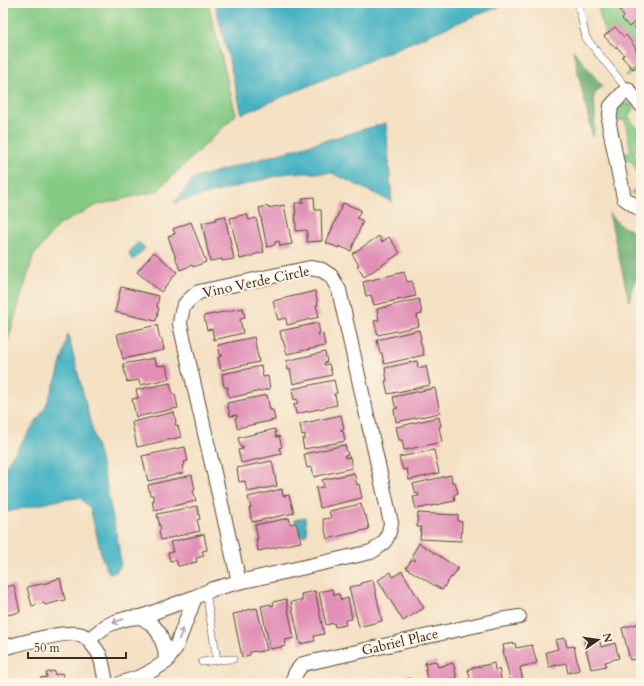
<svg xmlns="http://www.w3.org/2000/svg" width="644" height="686" font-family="Cardo,serif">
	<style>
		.green { fill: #85ca85; stroke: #607a52 }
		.forest { fill: #6cae72; stroke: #546c48 }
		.water { fill: #45b2c2; stroke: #406e70 }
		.building { fill: #e18fb6 }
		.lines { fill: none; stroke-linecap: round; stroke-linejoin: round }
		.lane-casing { stroke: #574537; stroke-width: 8 }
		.street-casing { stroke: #574537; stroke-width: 16 }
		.lane { stroke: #fff; stroke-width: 7 }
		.street { stroke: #fff; stroke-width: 14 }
		.oneway { stroke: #a79f9a }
		.labels { text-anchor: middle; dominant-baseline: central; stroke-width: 4; stroke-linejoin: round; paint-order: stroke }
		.street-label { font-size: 14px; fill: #3b2a1e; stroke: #fcf5e5 }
	</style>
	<rect width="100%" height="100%" fill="#fcf5e5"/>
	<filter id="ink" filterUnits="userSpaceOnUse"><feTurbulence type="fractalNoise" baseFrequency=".025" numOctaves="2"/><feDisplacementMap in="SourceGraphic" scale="8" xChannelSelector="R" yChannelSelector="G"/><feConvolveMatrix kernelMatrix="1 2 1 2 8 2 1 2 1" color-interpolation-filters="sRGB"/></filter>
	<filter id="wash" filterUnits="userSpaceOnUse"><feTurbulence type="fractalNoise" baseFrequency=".012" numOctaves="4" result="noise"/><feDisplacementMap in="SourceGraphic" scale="16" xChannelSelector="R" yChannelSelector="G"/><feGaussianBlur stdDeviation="0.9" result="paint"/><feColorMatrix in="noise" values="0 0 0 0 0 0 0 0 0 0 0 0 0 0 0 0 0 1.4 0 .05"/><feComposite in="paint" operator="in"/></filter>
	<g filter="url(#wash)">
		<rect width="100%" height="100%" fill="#f4e0c3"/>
		<path class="green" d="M3,3H208L236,115L157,191L97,205L58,225L33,257L3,357Z
			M597,3H641V57L635,49L636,47L626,36L624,37L615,27L609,32H604Z
			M641,63V76L636,70L628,76L626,75L627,74Z
			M627,103L632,106L633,109L628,116L641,133V147L633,153L641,162V189L634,194H632V192C633,190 635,189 637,186C641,180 635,168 633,162L625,159L622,155L623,154L631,152L625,120L616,121H614V115L619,107Z"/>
		<path class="forest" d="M573,50L602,86L594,95L595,115L593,138Z
			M609,213L621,226L641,234V271L632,288L629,301Z"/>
		<path class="water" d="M215,3H512L474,16L242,114Z
			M386,123L392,202L332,173H288L174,203L194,178Z
			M138,242L145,248L134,260L130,257V255L129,253Z
			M68,334L106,483L119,548L121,566L116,572L109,573L103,561L90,508L80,498L59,500L3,513V469L18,448L45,408L58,374Z
			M305,517L307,533L306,535L302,536L300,535L298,523L295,522L294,520Z"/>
		<g id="blocks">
			<path class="building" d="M622,3H641V35L633,25L635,23V22L629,27L622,19L624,17L620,11L621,4Z
				M615,27L624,37L626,35L636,48L635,49L641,57V63L633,69L622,57L624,55L617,47L615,48L604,36Z
				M314,197L315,210H321L322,241L307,242V230L296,231L295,203H303V198Z
				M343,203L361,210L357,218L363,221L351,251L339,246V248L326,243Z
				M284,205L292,244L280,246L279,241L275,242V245L267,247L259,208L267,206L268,208Z
				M247,214L249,220L256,218L264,252L253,255V256L240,259L230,218Z
				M225,216L234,259L222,261V259L210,261L202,223L216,220V218Z
				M191,222L206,262L193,267L192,265L180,270L168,236L175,234L173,229Z
				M379,236L382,242L389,237L400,253L364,277L357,266L359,265L352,254Z
				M154,252L177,272L161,292L137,272Z
				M404,272L407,282L412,281L416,296L374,305L371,295L366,296L363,282Z
				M121,287L159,296L157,307L159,308L156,321L115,312Z
				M315,291L318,305H316L319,317L287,325L286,318L278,320L273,301Z
				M419,299L422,314L417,315L419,326L378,335L374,321L379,320L377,309Z
				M243,308L245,318L240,319L243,333L214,340L212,329L207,330L204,316Z
				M318,323L320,333H317L318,335L323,334L325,346L287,354L283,340H282L280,331Z
				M157,325L160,339H162L164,350L123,359L117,334Z
				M419,330L421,339L420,340L424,355L384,364L382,353H380L377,340Z
				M254,337L259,362L221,370L218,357L222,356V354L220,355L218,345Z
				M325,352L327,362L324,363V365L329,364L332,375L293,384L290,369L288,370L286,361Z
				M154,358L155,363H156L157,366L166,365L169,379L140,385L139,380L127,382L123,364Z
				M417,361L418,368L426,366L430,385L388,394L385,381H387L385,368Z
				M261,366L263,377L268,376L270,389L229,398L227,389H228V387H224L222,374Z
				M334,380L337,393L334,394V396L335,395L337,405L296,414L294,404L298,403L297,399L294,400L292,389Z
				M170,383L173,395L175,394L178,408L136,417L132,399L138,398L136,390Z
				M435,388L440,413L396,422L394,409L398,408L397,407L395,406L393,397Z
				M267,395L270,410H273L275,420L237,428L235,418H237V415L230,416L227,403Z
				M174,412L176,423H175V425L178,426L181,437L137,447L132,422Z
				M341,415L344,429H341V431H343L345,441L304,449L302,439H305V434L302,435L300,424Z
				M439,417L441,426L439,427L442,442L404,450L402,440H399L396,427Z
				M275,429L276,437L279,436L282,447L279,448L281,454L241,463L238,450L243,449V447L241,448L238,438Z
				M345,445L348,455L344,456L345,458L350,457L352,468L314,477L312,467L307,468L304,454Z
				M185,447L188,461L184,462L185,465L182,466L184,473L148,481L142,456Z
				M434,450L439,473L409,480L407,469L403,470L399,457Z
				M272,461L277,486L247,492L245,481L239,482L237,468Z
				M354,473L357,485L359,484L362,498L320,508L316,488L324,487L322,480Z
				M192,475L195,490H193L196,501L154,510L152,501H154L153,495H150L148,485Z
				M451,475L452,482H455L458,493L454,495L455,501L416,509L413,497L419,496L418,493L416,494L413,484Z
				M282,489L283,496L289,495L294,513L252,522L249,508H251L248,497Z
				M361,504L364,516L366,515L369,529L327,539L323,519L331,518L329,511Z
				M197,506L200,519L197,520L200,531L161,540L159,531L161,530L157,514Z
				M418,513L458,515V521L462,522L461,541L420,539L421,527H417Z
				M289,518L290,524L296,523L301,542L258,551L256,539H258L255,525Z
				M204,534L207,550L202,551L204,556L196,558L197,562L178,566L176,560L170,561L168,553L173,552L170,542Z
				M419,543L458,568L452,578L451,577L442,590L406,568L412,559L415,561L416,560L412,555Z
				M402,571L424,608L403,621L378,580L391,572L393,577Z
				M60,578L65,600L45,605L44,603L32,606L27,587L51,582V581Z
				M3,580L5,587L14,585L20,612L3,616Z
				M373,580L382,621L359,627L349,587L361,585V583Z
				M332,589L334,595L339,594L341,600L348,598L352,619L345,620L346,625L335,627L334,623L326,625L319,592Z
				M315,591L324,634L314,636L315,641L300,644L291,602L301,600L302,602L303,601L301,594Z
				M286,599L294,638L285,640L286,646L270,649L261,606L271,604V606L274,605L273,602Z
				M257,608L267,650L257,652L256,651L250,652V655L242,657L233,614L243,612L242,611Z
				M641,623V643L639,644L641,658L630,660L622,628Z
				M565,638L567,647L574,646L579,670L568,673L566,663L549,667L546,652L558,649L555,640Z
				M599,638L601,647L615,643L619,658L605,662L606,666L591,669L584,641Z
				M515,643L516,648L532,645L537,663L520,667L523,681L511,683L503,651H504L503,645Z
				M436,661L438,667L453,663L457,678L443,681L444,683H428L425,670L426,669L425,663Z
				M494,663L495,670L499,669L502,683H471L468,669Z
				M54,671L55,675L62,673L65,683H41L40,678L47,677L46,673Z
				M410,678L411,683H394V682Z"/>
		</g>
	</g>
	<g filter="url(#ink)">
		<use href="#blocks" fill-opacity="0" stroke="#574537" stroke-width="1"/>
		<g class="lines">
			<defs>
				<path id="lane" d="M578,3L586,38L627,89
					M206,592L217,660L233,659
					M202,662L217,660"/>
				<path id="street" d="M641,105L627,89L611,106L609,124L624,198L641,210
					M141,617L152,624L159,633L165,649L166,662
					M88,640L106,626L115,622L129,618L141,617L195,597L213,589L239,582L180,324C182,305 184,303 199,292L310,268L322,270L331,276L339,290L391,523C388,539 386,543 371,552L239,582
					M3,648C18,644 70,629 82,635C87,637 98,651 100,656C103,664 104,674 106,683
					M122,683L143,676L166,662L176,647L195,597
					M293,683C293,675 297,670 303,664L500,620L519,617"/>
			</defs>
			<use href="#lane" class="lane-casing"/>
			<use href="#street" class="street-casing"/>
			<use href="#lane" class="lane"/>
			<use href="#street" class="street"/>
		</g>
		<defs><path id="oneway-shaft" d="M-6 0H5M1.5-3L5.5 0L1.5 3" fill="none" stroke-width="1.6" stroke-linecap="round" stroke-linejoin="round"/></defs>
		<g class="oneway">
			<use href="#oneway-shaft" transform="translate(118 621) rotate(161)"/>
			<use href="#oneway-shaft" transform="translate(181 634) rotate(-69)"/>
		</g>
	</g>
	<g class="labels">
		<g class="street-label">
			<text transform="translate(256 282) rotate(-12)">Vino Verde Circle</text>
			<text transform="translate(400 642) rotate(-13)">Gabriel Place</text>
		</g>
	</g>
	<rect width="644" height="686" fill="none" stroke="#fcf5e5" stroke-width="16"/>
	<g transform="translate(598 640) rotate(77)" stroke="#fcf5e5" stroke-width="3" paint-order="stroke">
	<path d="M0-3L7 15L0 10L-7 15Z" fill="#3b2a1e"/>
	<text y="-6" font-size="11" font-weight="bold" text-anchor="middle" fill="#3b2a1e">N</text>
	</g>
	<path d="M28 652v6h98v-6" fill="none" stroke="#3b2a1e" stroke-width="2"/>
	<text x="34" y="652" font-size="12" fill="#3b2a1e" stroke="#fcf5e5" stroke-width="3" paint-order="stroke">50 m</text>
</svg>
